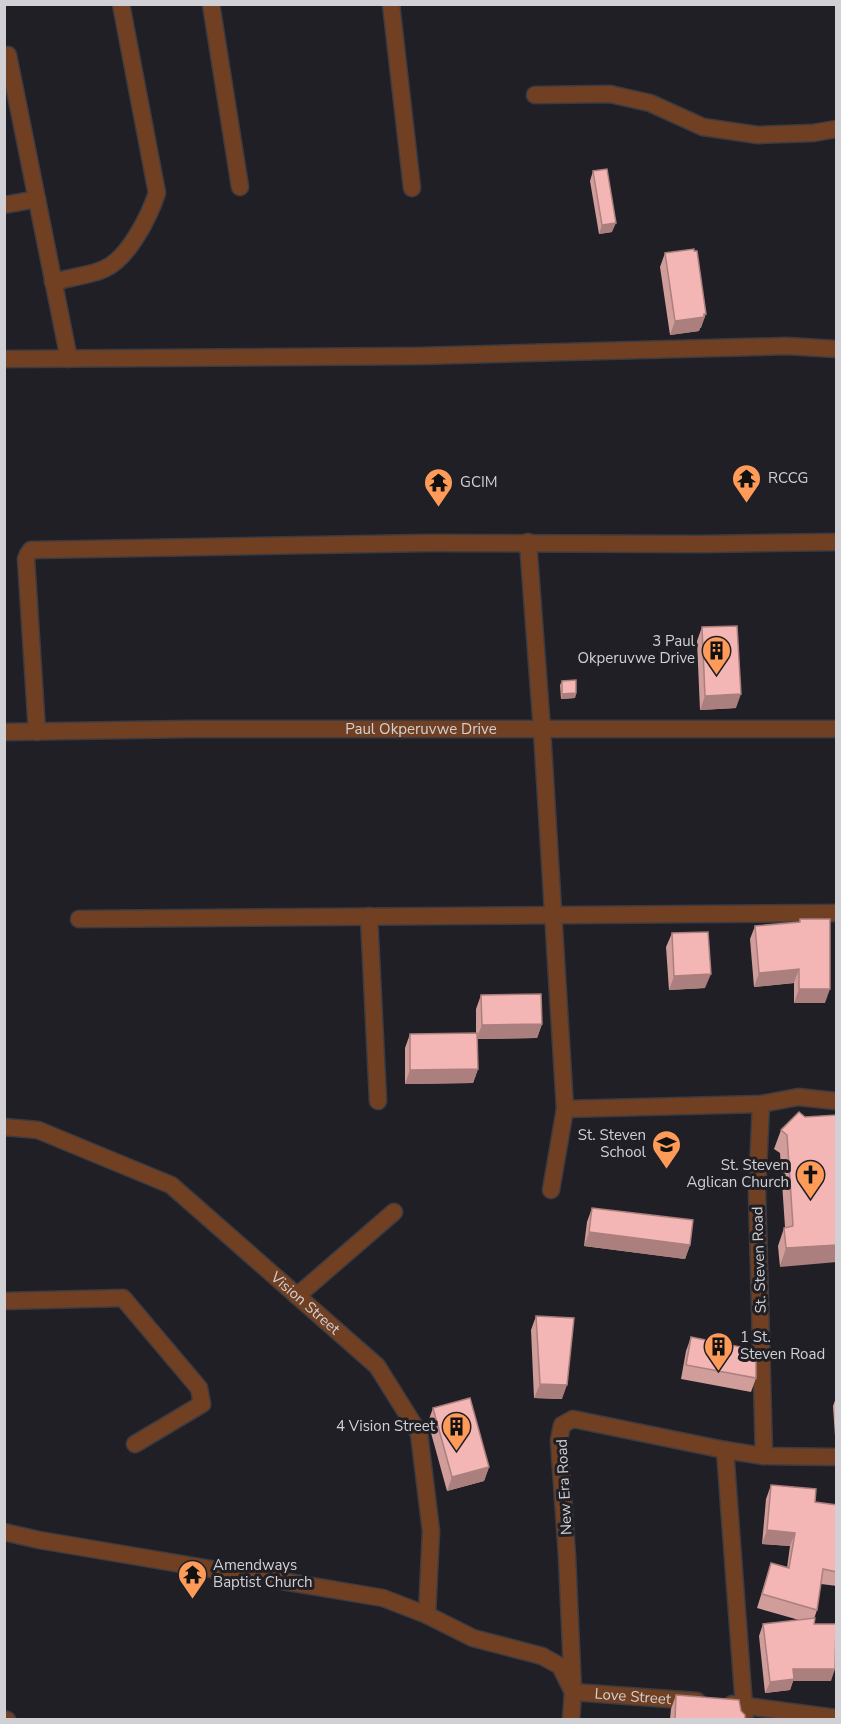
<svg xmlns="http://www.w3.org/2000/svg" width="841" height="1724" font-family="'Nunito Sans',sans-serif">
	<style>
		.lines { fill: none; stroke-linecap: round; stroke-linejoin: round }
		.minor-casing { stroke: #3b3b41; stroke-width: 19 }
		.minor { stroke: #714022; stroke-width: 16 }
		.wall { fill: #d19d9b }
		.shaded-wall { fill: #aa7f7e }
		.building { fill: #f3b6b4; stroke: #aa7f7e; stroke-width: 1.5 }
		.labels { text-anchor: middle; dominant-baseline: central; stroke-width: 6; stroke-linejoin: round; paint-order: stroke }
		.poi-label { font-size: 15px; fill: #d1d1d5; stroke: #1f1f25; text-anchor: start }
		.street-label { font-size: 15px; fill: #d1d1d5; stroke: #1f1f25 }
	</style>
	<rect width="100%" height="100%" fill="#1f1f25"/>
	<g class="lines">
		<defs>
			<g id="minor">
				<path d="M211,4L240,187"/>
				<path d="M391,4L412,188"/>
				<path d="M8,55L69,359"/>
				<path d="M535,95L610,94L650,103L703,127L758,135L813,133L836,129"/>
				<path d="M4,205L37,199"/>
				<path d="M53,282C67,278 92,275 104,269C128,259 149,217 157,193L121,4"/>
				<path d="M4,359L419,356L787,346L836,349"/>
				<path d="M528,542L542,730L565,1109L551,1190"/>
				<path id="s1" d="M4,732L189,729H836"/>
				<path d="M37,732L26,559L28,554L31,550L427,543L704,544L836,542"/>
				<path d="M369,916L378,1101"/>
				<path d="M79,919L836,913"/>
				<path d="M565,1109L761,1104"/>
				<path id="s2" d="M4,1127L38,1130L171,1185L377,1366L419,1433L431,1531L427,1615"/>
				<path d="M297,1296L394,1212"/>
				<path d="M4,1301L123,1298L199,1388L202,1404L135,1444"/>
				<path d="M725,1450L745,1720"/>
				<path d="M764,1456L757,1191L761,1104L798,1097L836,1101"/>
				<path d="M4,1532L39,1540L383,1598L427,1615L473,1638L542,1656L560,1666L573,1692"/>
				<path id="s3" d="M573,1692L697,1701"/>
				<path d="M732,1704L836,1718"/>
				<path d="M4,1719L7,1720"/>
				<path d="M571,1720L573,1692L567,1556L559,1440L562,1425L573,1419L725,1450L764,1456L836,1457"/>
			</g>
		</defs>
		<use href="#minor" class="minor-casing"/>
		<use href="#minor" class="minor"/>
	</g>
	<path class="wall" d="M593,171L612,232L599,234L590,181Z
		M665,253L701,328H700L699,331L670,335L660,267Z
		M702,627L736,708L700,710L697,641Z
		M562,681L576,693L575,698L561,699L560,685Z
		M800,919L825,1003H794V983L754,987L750,939L755,926L799,922Z
		M672,933L705,988L669,990L666,947Z
		M481,995L542,1024L537,1038L477,1039L478,1069L473,1083L405,1084V1048L410,1034L476,1033V1009Z
		M837,1115L780,1267L778,1246L784,1228L785,1227L780,1153L774,1149L781,1130L805,1117Z
		M592,1208L690,1245L685,1259L584,1246L587,1222Z
		M536,1316L562,1399L534,1398L531,1330Z
		M691,1337L756,1378L751,1392L681,1379L686,1351Z
		M837,1395V1436H835L833,1406Z
		M433,1408L489,1467L484,1481L447,1491L428,1422Z
		M771,1485L815,1502L837,1505V1586L821,1584L817,1610L814,1619V1624L831,1681H793L790,1690L765,1693L759,1636L763,1624L799,1620L757,1608L771,1563L787,1568L790,1546L762,1544L766,1499Z
		M676,1695L741,1711L745,1719H670L671,1709Z"/>
	<path class="shaded-wall" d="M616,223L612,232L599,234L602,225Z
		M706,314L701,328H700L699,331L670,335L675,321Z
		M576,693L575,698L561,699L562,694Z
		M741,694L736,708L700,710L705,696Z
		M799,969L794,983L754,987L759,973Z
		M711,974L705,988L669,990L674,976Z
		M799,989H830L825,1003H794Z
		M542,1024L537,1038L476,1039L482,1025Z
		M478,1069L473,1083L405,1084L410,1070Z
		M589,1232L690,1245L685,1259L584,1246Z
		M837,1245V1262L780,1267L786,1248Z
		M540,1384L567,1385L562,1399L534,1398Z
		M489,1467L484,1481L447,1491L452,1477Z
		M767,1530L795,1533L790,1546L762,1544Z
		M793,1669H835L831,1681H793L790,1690L765,1693L770,1682Z"/>
	<path class="building" d="M607,169L616,223L602,225L593,171Z
		M694,249V251H697L706,314H704V317L675,321L665,253Z
		M737,626L741,694L705,696L702,627Z
		M576,680V693L562,694V681Z
		M800,919H830V989H799V969L759,973L755,926L800,922Z
		M708,932L711,974L674,976L672,933Z
		M541,994L542,1024L482,1025L481,995Z
		M477,1033L478,1069L410,1070V1034Z
		M799,1112L805,1117L837,1115V1245L786,1248L784,1228L793,1226L787,1135L781,1130Z
		M592,1208L693,1220L690,1245L589,1232Z
		M536,1316L574,1318L567,1385L540,1384Z
		M691,1337L756,1350V1378L686,1365Z
		M470,1398L489,1467L452,1477L433,1408Z
		M771,1485L816,1489L815,1502L837,1505V1572L823,1569L817,1610L762,1594L771,1563L789,1568L795,1533L767,1530Z
		M815,1618L814,1624H836L835,1669H793L794,1679L770,1682L763,1624Z
		M676,1695L739,1700L741,1711L745,1715V1719H675Z"/>
	<defs>
		<symbol id="temple-pin" viewBox="-11 -11 22 30"><path d="M0 17L-7.5 6A9.5 9.5 0 1 1 7.5 6Z" fill="#fe9b59" stroke="#1f1f25"/><path d="M0-6L5-2H3V0L6.5 2.5H4V6H1.5V3h-3V6H-4V2.5H-6.5L-3 0V-2H-5Z" fill="#111"/></symbol>
		<symbol id="building-pin" viewBox="-11 -11 22 30"><path d="M0 17L-7.5 6A9.5 9.5 0 1 1 7.5 6Z" fill="#fe9b59" stroke="#1f1f25"/><path d="M-4-6H4V6H1V3H-1V6H-4ZM-2.5-4.3h1.7v1.8h-1.7ZM.8-4.3h1.7v1.8H.8ZM-2.5-1h1.7V.8h-1.7ZM.8-1h1.7V.8H.8Z" fill="#111"/></symbol>
		<symbol id="school-pin" viewBox="-11 -11 22 30"><path d="M0 17L-7.5 6A9.5 9.5 0 1 1 7.5 6Z" fill="#fe9b59" stroke="#1f1f25"/><path d="M0-5L7-2L0 1L-7-2ZM-4 1L0 2.5L4 1V4Q0 6-4 4Z" fill="#111"/></symbol>
		<symbol id="church-pin" viewBox="-11 -11 22 30"><path d="M0 17L-7.5 6A9.5 9.5 0 1 1 7.5 6Z" fill="#fe9b59" stroke="#1f1f25"/><path d="M-1.2-6h2.4v3.5h3.3v2.4h-3.3V6h-2.4V-.1h-3.3v-2.4h3.3Z" fill="#111"/></symbol>
	</defs>
	<g fill-rule="evenodd">
		<use href="#temple-pin" x="730" y="462" width="33" height="45"/>
		<use href="#temple-pin" x="422" y="466" width="33" height="45"/>
		<use href="#building-pin" x="700" y="634" width="33" height="45"/>
		<use href="#school-pin" x="650" y="1128" width="33" height="45"/>
		<use href="#church-pin" x="794" y="1158" width="33" height="45"/>
		<use href="#building-pin" x="702" y="1330" width="33" height="45"/>
		<use href="#building-pin" x="440" y="1410" width="33" height="45"/>
		<use href="#temple-pin" x="176" y="1558" width="33" height="45"/>
	</g>
	<g class="labels">
		<g class="poi-label">
			<text x="768" y="478">RCCG</text>
			<text x="460" y="482">GCIM</text>
			<text x="695" y="641" text-anchor="end">3 Paul<tspan x="695" dy="17">Okperuvwe Drive</tspan></text>
			<text x="646" y="1135" text-anchor="end">St. Steven<tspan x="646" dy="17">School</tspan></text>
			<text x="789" y="1165" text-anchor="end">St. Steven<tspan x="789" dy="17">Aglican Church</tspan></text>
			<text x="740" y="1337">1 St.<tspan x="740" dy="17">Steven Road</tspan></text>
			<text x="435" y="1426" text-anchor="end">4 Vision Street</text>
			<text x="213" y="1565">Amendways<tspan x="213" dy="17">Baptist Church</tspan></text>
		</g>
		<g class="street-label">
			<text stroke="none"><textPath href="#s1" startOffset="417">Paul Okperuvwe Drive</textPath></text>
			<text transform="translate(759 1260) rotate(-92)">St. Steven Road</text>
			<text stroke="none"><textPath href="#s2" startOffset="357">Vision Street</textPath></text>
			<text transform="translate(564 1487) rotate(-93)">New Era Road</text>
			<text stroke="none"><textPath href="#s3" startOffset="60">Love Street</textPath></text>
		</g>
	</g>
	<rect width="841" height="1724" fill="none" stroke="#d1d1d5" stroke-width="12"/>
</svg>
